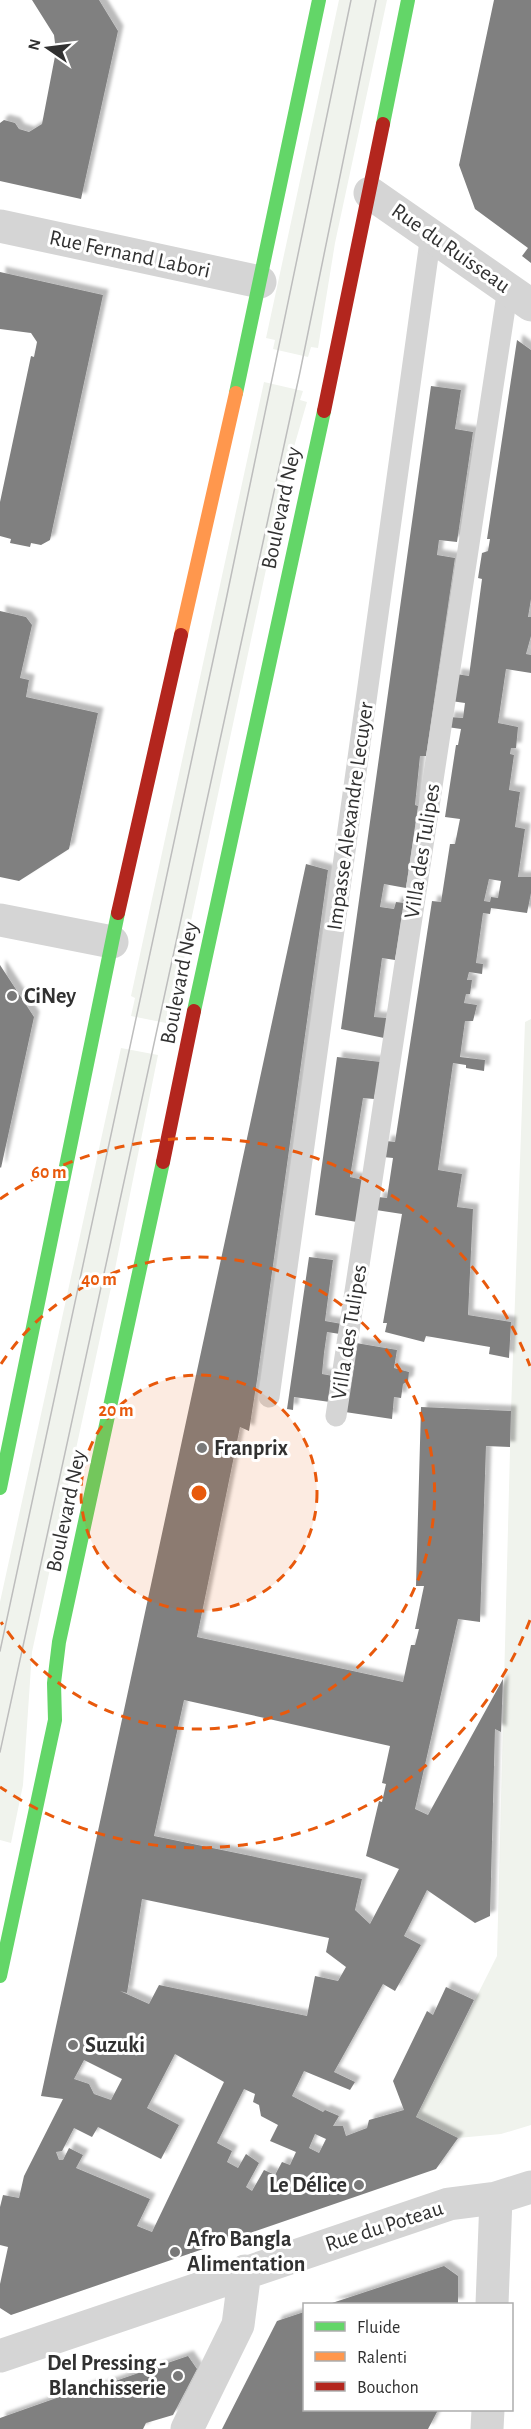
<svg xmlns="http://www.w3.org/2000/svg" width="531" height="2429" font-family="'Alegreya Sans',sans-serif">
	<style>
		.green { fill: #f0f3ed }
		.building { fill: #808080; fill-rule: evenodd; filter: url(#shadow) }
		.lines { fill: none; stroke-linecap: round; stroke-linejoin: round }
		.lane { stroke: #d5d5d5; stroke-width: 21 }
		.street { stroke: #d5d5d5; stroke-width: 33 }
		.fast { stroke: #63d668; stroke-width: 14 }
		.slow { stroke: #ff974d; stroke-width: 14 }
		.jam { stroke: #b3261e; stroke-width: 14 }
		.tram { stroke: #bdbdbd; stroke-width: 1.5 }
		.ring { fill: none; stroke: #e8590c; stroke-width: 3; stroke-dasharray: 10 8 }
		.poi-dot { fill: #797979; stroke: #fff; stroke-width: 2 }
		.labels { text-anchor: middle; dominant-baseline: central; stroke-width: 6; stroke-linejoin: round; paint-order: stroke }
		.street-label { font-size: 22px; fill: #313131; stroke: #fff }
		.poi-label { font-size: 22px; font-weight: bold; fill: #313131; stroke: #fff; text-anchor: start }
		.centre { fill: #e8590c; stroke: #fff; stroke-width: 3 }
		.ring-label { font-size: 18px; text-anchor: middle; font-weight: bold; fill: #e8590c; stroke: #fff; stroke-width: 6; stroke-linejoin: round; paint-order: stroke }
	</style>
	<defs>
		<filter id="shadow"><feDropShadow dx="5.5" dy="-5.5" stdDeviation="1.5" flood-color="#0004"/></filter>
	</defs>
	<rect width="100%" height="100%" fill="#fff"/>
	<path class="green" d="M339,0H387L335,243L318,348L311,347L308,357L273,349L275,340L266,338Z
		M264,382L303,391L300,400L307,402L287,471L188,935L175,1015L168,1014L166,1023L131,1016L135,998L131,996Z
		M531,1019V2125L501,2134L458,2138L416,2117L497,1956L511,1411L525,1022Z
		M121,1048L158,1055L115,1269L32,1652L23,1785L11,1843L0,1840V1602Z"/>
	<path class="building" d="M32,0H99L118,31L81,199L0,181V123L4,120L15,123L19,129L29,132L42,124L56,51L54,35Z
		M494,0H531V263L522,256L528,248L475,209L459,165Z
		M0,272L103,295L50,540L41,545L31,543L30,547L10,543L11,539L0,536V502L31,356L34,357L37,342L31,333L0,329Z
		M517,340L531,350V599L528,617H531V636L526,654L531,655V673L506,669L498,723L518,727L516,748H511L510,754L514,755L509,790L520,792L515,827L525,829L518,877H531V893L527,913L491,908L490,914L483,913L476,963L483,964L482,974L469,972L467,980H472L470,994H466L464,1003L477,1005L473,1021H465L460,1057L485,1060L484,1071L466,1068V1065L453,1063L438,1170L462,1174L457,1207L473,1209L468,1315L511,1322L509,1358L489,1354L490,1347L426,1336L424,1342L385,1332L387,1323H383L402,1214L376,1210L378,1197L387,1198L393,1158L383,1157L386,1141L395,1142L432,901L441,902L450,844H455L460,819L445,817L456,745H458L461,729L447,727L449,717L463,718L465,703L451,701L456,674L469,676L482,579L478,578L482,553L488,551L490,539H487ZM489,879L501,881L498,898L491,897L490,902L484,901Z
		M431,386L461,390L455,429L473,432L457,542L439,540L437,555L455,558L426,756H420L415,805L418,806L406,888L384,884L380,907L394,909L396,902L404,903L395,960L382,958L374,1017L387,1018L384,1038L341,1029Z
		M0,611L26,617L32,625L20,678L29,680L26,697L98,713L69,849L19,881L0,877Z
		M306,864L328,870L257,1380L249,1431L240,1427L197,1637L403,1682L411,1645H415L419,1629H415L424,1586H416L421,1407L511,1411L510,1447L486,1446L480,1622L458,1619L415,1809L428,1815L503,1679L501,1732L495,1729L490,1916L475,1923L427,1890L404,1936L421,1945L395,1991L383,1984L334,2072L355,2082L350,2090L304,2071L292,2096L323,2112L325,2110L339,2116L333,2126H343L346,2136L367,2128L369,2120L404,2110L393,2081L427,2011L433,2015L446,1987L474,2000L416,2117L458,2138L436,2169L11,2315L0,2308V2284L8,2247L0,2245V2207L3,2195L19,2198L24,2176L63,2099L41,2096ZM184,1700L390,1746L382,1783L386,1784L382,1802L379,1801L366,1856L399,1869L370,1924L355,1910L362,1879L154,1836ZM142,1899L329,1938L326,1952L346,1967L338,1981L315,1976L307,2016L159,1985L149,2004L120,1991L127,1993ZM175,2054L224,2082L152,2232L137,2226L150,2199L76,2168L83,2155L69,2148L63,2160H59L56,2152L62,2151L74,2128L92,2137L98,2127L161,2159L179,2125L147,2108ZM84,2060L122,2079L111,2100L94,2094L89,2084L74,2079ZM244,2089L255,2094L253,2102L259,2105L261,2116L278,2125L270,2141L296,2152L290,2165L282,2162L275,2175L264,2170L252,2191L246,2187L259,2163L246,2154L238,2168L227,2162L232,2151L217,2143ZM315,2134L326,2139L319,2153L309,2148Z
		M0,965L34,1017L1,1168L0,1167Z
		M337,1057L381,1062L374,1099L363,1098L350,1177L363,1180L357,1222L315,1215Z
		M309,1257L333,1260L325,1321L342,1324L340,1334L327,1332L324,1353L322,1374L333,1376L330,1402L294,1397L293,1410L287,1409Z
		M356,1343L397,1350L394,1368L409,1372L408,1381L403,1384L401,1398L394,1397L392,1419L345,1412Z
		M444,2266L458,2276V2304H329Z
		M304,2312V2410H438L428,2429H222L277,2321Z
		M188,2356L197,2369L173,2415L146,2423L143,2429H0V2418L96,2384L95,2388Z"/>
	<g class="lines">
		<path class="lane" d="M269,1397L431,234
			M336,1416L508,288"/>
		<path class="street" d="M370,193L531,305
			M0,226L260,282
			M0,920L112,942
			M492,2304L496,2198
			M0,2356L449,2204L496,2198L531,2187
			M187,2429L238,2325L245,2271
			M487,2429L488,2410"/>
		<path class="fast" d="M383,124L408,0
			M236,393L319,0
			M194,1011L324,411
			M0,1488L118,913
			M0,1976L55,1720L54,1683L59,1642L163,1162"/>
		<path class="slow" d="M181,635L236,393"/>
		<path class="jam" d="M324,411L383,124
			M118,913L181,635
			M163,1162L194,1011"/>
		<path class="tram" d="M0,1651L226,600L351,0
			M0,1752L300,372L376,0"/>
	</g>
	<circle cx="199" cy="1493" r="118" fill="#e8590c" fill-opacity=".12"/>
	<g class="ring">
		<circle cx="199" cy="1493" r="118"/>
		<path d="M1 1364A236 236 0 1 1 1 1622"/>
		<path d="M530 1620A355 355 0 0 1 0 1787M0 1199A355 355 0 0 1 530 1366"/>
	</g>
	<g class="poi-dot">
		<circle cx="12" cy="996" r="6"/>
		<circle cx="202" cy="1448" r="6"/>
		<circle cx="73" cy="2045" r="6"/>
		<circle cx="359" cy="2185" r="6"/>
		<circle cx="175" cy="2252" r="6"/>
		<circle cx="178" cy="2376" r="6"/>
	</g>
	<g class="labels">
		<g class="street-label">
			<text transform="translate(451 248) rotate(35)">Rue du Ruisseau</text>
			<text transform="translate(130 254) rotate(12)">Rue Fernand Labori</text>
			<text transform="translate(281 508) rotate(-78)">Boulevard Ney</text>
			<text transform="translate(350 816) rotate(-82)">Impasse Alexandre Lecuyer</text>
			<text transform="translate(422 851) rotate(-81)">Villa des Tulipes</text>
			<text transform="translate(179 983) rotate(-79)">Boulevard Ney</text>
			<text transform="translate(349 1332) rotate(-81)">Villa des Tulipes</text>
			<text transform="translate(66 1511) rotate(-78)">Boulevard Ney</text>
			<text transform="translate(384 2226) rotate(-18)">Rue du Poteau</text>
		</g>
		<g class="poi-label">
			<text x="24" y="996">CiNey</text>
			<text x="214" y="1448">Franprix</text>
			<text x="85" y="2045">Suzuki</text>
			<text x="347" y="2185" text-anchor="end">Le Délice</text>
			<text x="187" y="2239">Afro Bangla<tspan x="187" dy="25">Alimentation</tspan></text>
			<text x="166" y="2363" text-anchor="end">Del Pressing -<tspan x="166" dy="25">Blanchisserie</tspan></text>
		</g>
	</g>
	<circle cx="199" cy="1493" r="9" class="centre"/>
	<g class="ring-label">
		<text x="49" y="1178">60 m</text>
		<text x="99" y="1285">40 m</text>
		<text x="116" y="1416">20 m</text>
	</g>
	<rect x="303" y="2303" width="210" height="108" fill="#ffffff" stroke="#adadad" stroke-width="1.5"/>
	<rect x="315" y="2322" width="30" height="9" fill="#63d668" stroke="#adadad" stroke-width="1.5"/>
	<text x="357" y="2333" font-size="18" fill="#313131">Fluide</text>
	<rect x="315" y="2352" width="30" height="9" fill="#ff974d" stroke="#adadad" stroke-width="1.5"/>
	<text x="357" y="2363" font-size="18" fill="#313131">Ralenti</text>
	<rect x="315" y="2382" width="30" height="9" fill="#b3261e" stroke="#adadad" stroke-width="1.5"/>
	<text x="357" y="2393" font-size="18" fill="#313131">Bouchon</text>
	<g transform="translate(48 48) rotate(284)" stroke="#ffffff" stroke-width="4.5" paint-order="stroke">
	<path d="M0-4.5L10 22L0 15L-10 22Z" fill="#313131"/>
	<text y="-9" font-size="16" font-weight="bold" text-anchor="middle" fill="#313131">N</text>
	</g>
</svg>
